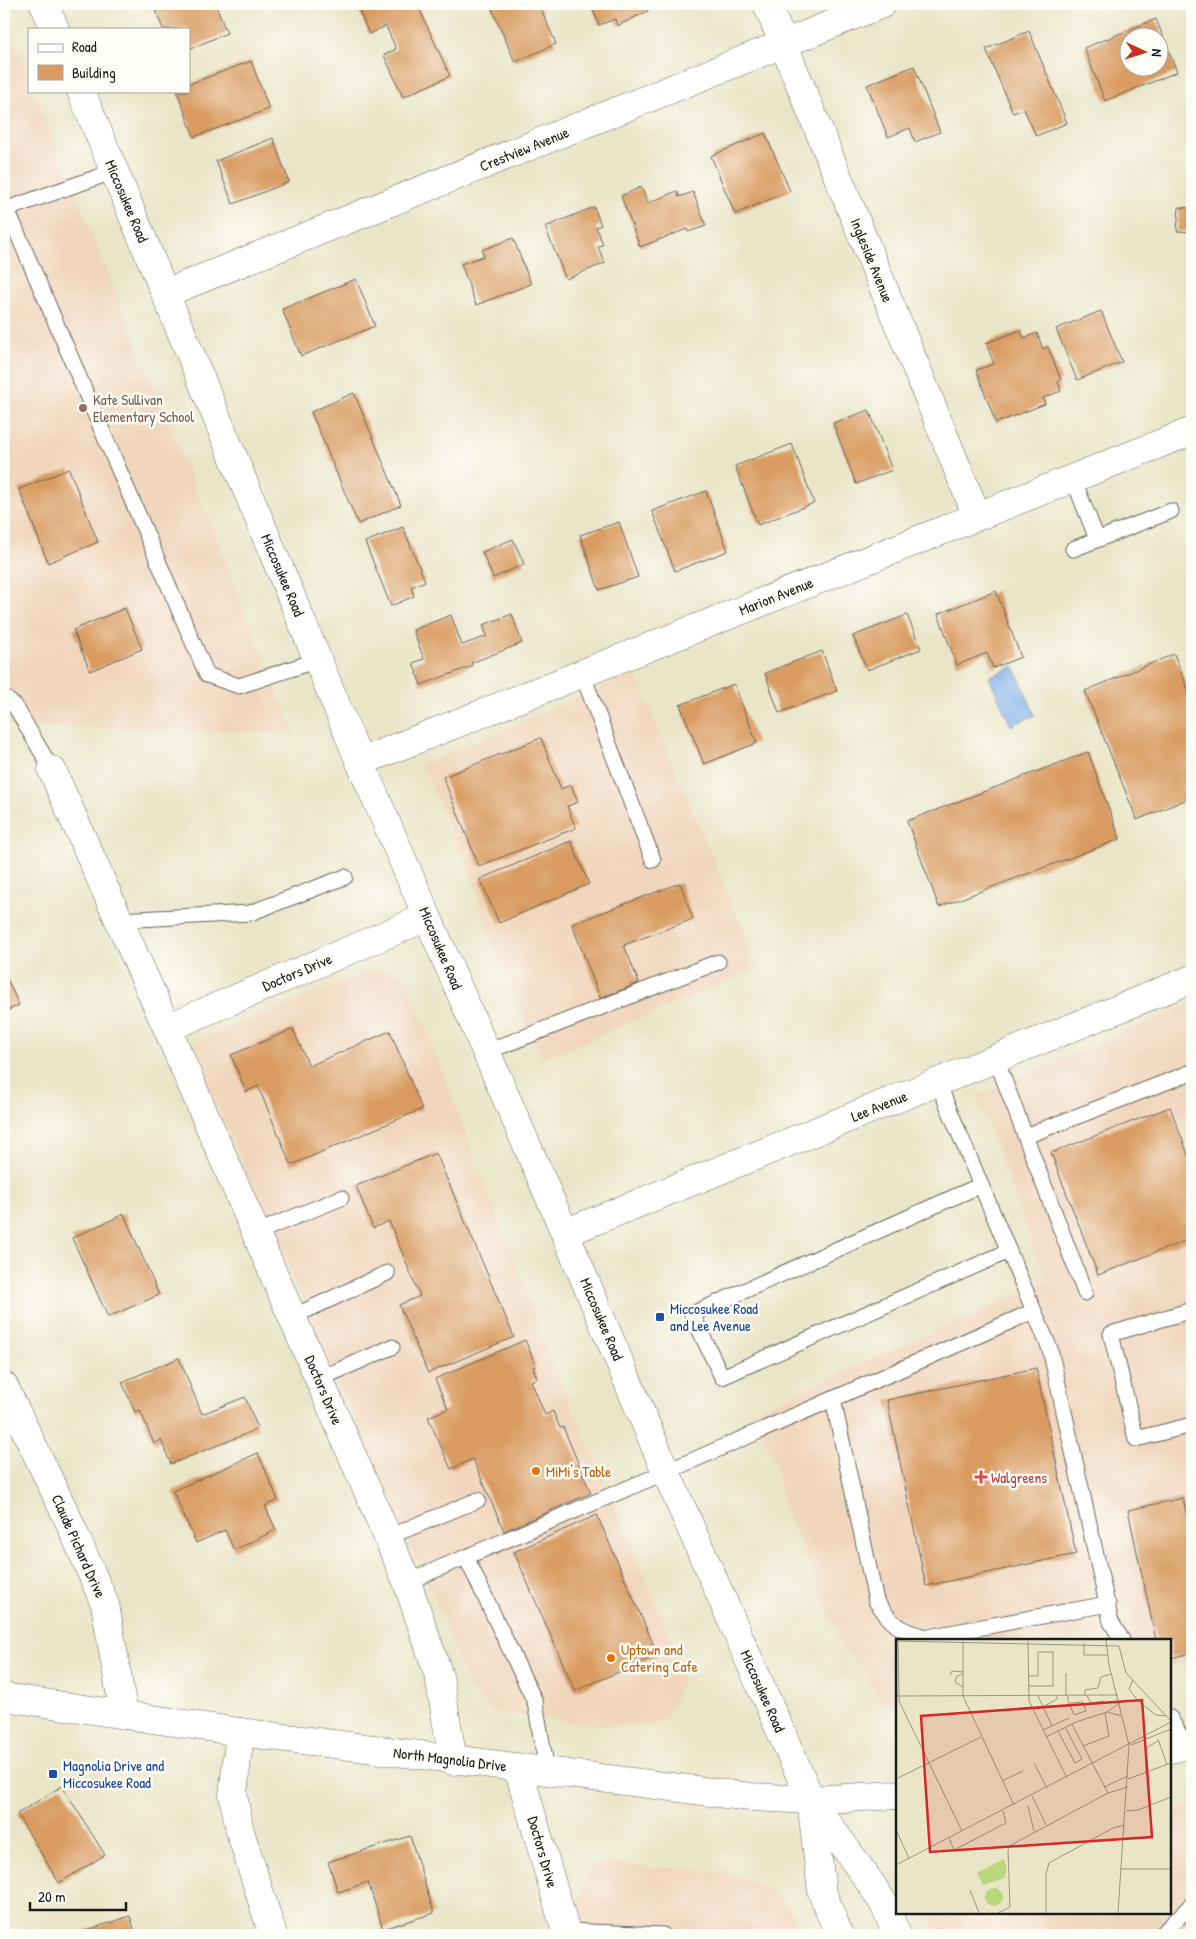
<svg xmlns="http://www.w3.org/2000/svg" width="1196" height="1939" font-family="'Patrick Hand',sans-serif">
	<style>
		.built { fill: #f0d6bc }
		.water { fill: #79ace6; stroke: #4a6481 }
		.building { fill: #d99b61; fill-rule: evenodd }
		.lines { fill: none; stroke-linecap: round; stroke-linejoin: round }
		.lane-casing { stroke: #646258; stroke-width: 17 }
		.street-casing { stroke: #646258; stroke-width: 29 }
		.secondary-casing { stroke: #646258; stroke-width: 29 }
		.lane { stroke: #fff; stroke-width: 15 }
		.street { stroke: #fff; stroke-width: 28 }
		.secondary { stroke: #fff; stroke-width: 28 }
		.education-dot { fill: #8d6e63; stroke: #fdfcf7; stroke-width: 2 }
		.transit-dot { fill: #1a4fb4; stroke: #fdfcf7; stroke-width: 2 }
		.food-dot { fill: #e8710a; stroke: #fdfcf7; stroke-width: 2 }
		.health-dot { fill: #e0444e; stroke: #fdfcf7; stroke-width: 2 }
		.labels { text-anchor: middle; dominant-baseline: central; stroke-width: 5; stroke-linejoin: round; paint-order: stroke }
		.street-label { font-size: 15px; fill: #1c1c1c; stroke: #fdfcf7 }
		.education-label { font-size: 15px; fill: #785e54; stroke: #fdfcf7; text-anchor: start }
		.transit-label { font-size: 15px; fill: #164399; stroke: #fdfcf7; text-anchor: start }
		.food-label { font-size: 15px; fill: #c56008; stroke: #fdfcf7; text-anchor: start }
		.health-label { font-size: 15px; fill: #be3a42; stroke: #fdfcf7; text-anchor: start }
		.inset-road { fill: none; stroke: #989583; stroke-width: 1 }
		.view { fill: #d62828; fill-opacity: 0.15; stroke: #d62828; stroke-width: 2.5 }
		.inset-edge { fill: none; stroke: #1c1c1c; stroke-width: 2.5 }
	</style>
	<rect width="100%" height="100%" fill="#fdfcf7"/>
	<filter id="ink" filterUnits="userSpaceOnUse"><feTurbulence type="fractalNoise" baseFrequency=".02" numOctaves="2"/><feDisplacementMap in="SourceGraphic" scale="10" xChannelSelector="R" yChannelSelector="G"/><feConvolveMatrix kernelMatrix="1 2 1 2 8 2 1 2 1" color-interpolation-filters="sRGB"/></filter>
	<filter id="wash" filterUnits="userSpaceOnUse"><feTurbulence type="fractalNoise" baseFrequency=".0096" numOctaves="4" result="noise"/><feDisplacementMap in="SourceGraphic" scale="20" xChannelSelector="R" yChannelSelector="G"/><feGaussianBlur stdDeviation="1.12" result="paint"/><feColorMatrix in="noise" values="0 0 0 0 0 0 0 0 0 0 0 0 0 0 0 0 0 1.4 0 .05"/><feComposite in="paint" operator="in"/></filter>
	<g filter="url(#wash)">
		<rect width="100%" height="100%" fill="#eae5c7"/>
		<path class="built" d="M4,16L29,78V91H34L295,734L4,725Z
			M635,673L759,968L541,1060L492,945L477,891L434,791L421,765Z
			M386,970L406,977L559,1379L618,1512L677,1654L682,1672V1683L666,1718L653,1725L605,1726L494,1712L472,1689L461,1669L441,1614L191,1046L196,1041L373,971Z
			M1192,1003V1660L1170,1667V1640H897V1702L882,1704L861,1667L843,1647L783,1502L774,1459L752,1412L1047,1282L977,1096Z
			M1192,1806V1935H935L931,1913H1170V1811Z
			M595,1862L724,1872L748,1880L772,1891L788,1904L800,1935H585L577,1906L584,1877Z"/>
		<path class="water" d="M1014,666L1035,715L1011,726L989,677Z"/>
		<g id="blocks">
			<path class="building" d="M153,4H215L227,33L189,49V29H163Z
				M356,4H417L450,76L403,97L384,55L396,49L386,26L369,34Z
				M490,4H539L556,44L515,62Z
				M591,4H645L648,11L617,26L615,19L599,25Z
				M1156,19L1177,72L1105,101L1084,48ZM1128,38H1158V68H1128Z
				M1029,31L1067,123L1036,136L1024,109L1013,113L986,49Z
				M251,61L269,109L194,137L177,91H189V84Z
				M914,66L940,132L915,142L910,128L888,137L867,85Z
				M765,133L790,191L735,214L711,156Z
				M273,138L289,182L233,204L216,161Z
				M1191,178H1192V232L1177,231L1179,207L1189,208Z
				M641,187L648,203L677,191L679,197L693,192L706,226L688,232L687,229L640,247L621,196Z
				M594,207L601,225L596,227L603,244L598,247L605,263L566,279L545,227Z
				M513,238L531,284L476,305L461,264L484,256L482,250Z
				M356,279L375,326L301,356L282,309Z
				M1101,311L1122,362L1077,380L1056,329Z
				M1021,330L1024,338L1037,333L1043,349L1048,347L1061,380L1058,382L1061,391L1043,398L1045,404L996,423L976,370L994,364L986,343Z
				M354,393L401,505L358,524L311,412Z
				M869,410L892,470L856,484L833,423Z
				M792,444L814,503L758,525L735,466Z
				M69,469L98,542L48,563L19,489Z
				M706,491L728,551L675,571L652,511Z
				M619,522L638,577L599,590L580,535Z
				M403,527L425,581L411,587L414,596L391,606L365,542Z
				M513,539L524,564L493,578L482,552Z
				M996,591L1021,657L993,668L987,653L957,665L938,614Z
				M125,608L142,649L90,671L73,630Z
				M512,614L522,643L471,663L472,666L421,685L413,663L424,659L413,630L451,615L462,645L487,636L483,625Z
				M907,615L921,649L867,670L853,636Z
				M822,651L837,691L779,713L765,673Z
				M1174,654L1192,699V797L1137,820L1085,691Z
				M734,684L757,743L704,764L680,705Z
				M541,738L561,789L571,785L578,802L567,806L576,828L479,866L443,777Z
				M1088,752L1120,839L939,907L907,821Z
				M571,841L589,884L499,923L480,879Z
				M680,883L693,919L624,945L639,983L600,998L572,924Z
				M4,972L19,1005L4,1012Z
				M293,1029L309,1066L390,1031L422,1109L291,1165L258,1086L246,1092L231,1055Z
				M1170,1107L1192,1165V1238L1098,1275L1051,1153Z
				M436,1153L514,1337L428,1373L399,1305L420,1296L389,1221L373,1228L356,1186Z
				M124,1214L159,1295L108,1317L72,1238Z
				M525,1340L536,1366L533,1367L537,1378L531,1381L545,1415L553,1411L560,1428L563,1427L591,1493L504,1531L473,1459L451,1469L428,1417L448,1409L435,1379Z
				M179,1358L202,1414L245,1397L258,1429L171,1464L161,1440L154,1444L140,1410L135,1412L122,1382Z
				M1036,1368L1076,1554L926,1586L887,1400Z
				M258,1453L278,1500L265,1506L276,1530L234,1550L225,1530L196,1543L173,1491Z
				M1183,1498L1192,1542V1653L1170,1658V1640H1156L1128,1510Z
				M597,1515L658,1655L575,1691L514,1552Z
				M62,1786L105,1855L59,1883L17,1814Z
				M410,1836L434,1913L383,1929L368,1882L338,1892L328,1862Z
				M130,1916L136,1935H83L82,1932Z"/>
		</g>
	</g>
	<g filter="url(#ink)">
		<use href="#blocks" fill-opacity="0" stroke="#646258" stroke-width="1"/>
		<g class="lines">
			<defs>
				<path id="lane" d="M115,171L7,209L207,675L239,686L318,660
					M1073,478L1097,539
					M1073,549L1171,511
					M582,673L653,860
					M4,697L15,706L52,770
					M119,920L250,913L345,877
					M486,1052L718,962
					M996,1059L1085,1293
					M938,1083L1050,1349L1111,1622L1122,1640
					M1026,1136L1192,1072
					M981,1185L692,1314L722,1377L1009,1251
					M255,1233L341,1198
					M1192,1310L1111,1334L1136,1439L1192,1425
					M292,1317L387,1273
					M319,1379L392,1347
					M833,1399L876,1601C894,1626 897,1630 928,1637L1108,1604
					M388,1537L478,1500
					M466,1557L535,1702L547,1771
					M407,1582L666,1472L1034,1311
					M1170,1718L1186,1746
					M566,1931L663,1935
					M1161,1935L1192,1904"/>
				<path id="street" d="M767,4L977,516
					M166,293L882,4
					M360,762L1192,431
					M52,770L167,1028L407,1582L439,1676L453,1761
					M167,1028L427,917
					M565,1233L1192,979
					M4,1386L68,1519L105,1604L124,1715
					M240,1732L233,1795L240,1831L273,1935
					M518,1768L567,1935"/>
				<path id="secondary" d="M44,4L55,29
					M81,91L360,762L565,1233L666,1472L811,1800L871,1884L884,1904L897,1935
					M4,1697L240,1732L750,1797L811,1800L897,1795
					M1170,1749L1192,1744
					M811,1801L822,1892L839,1935"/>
			</defs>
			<use href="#lane" class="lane-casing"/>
			<use href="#street" class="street-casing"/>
			<use href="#secondary" class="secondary-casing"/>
			<use href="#lane" class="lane"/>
			<use href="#street" class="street"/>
			<use href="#secondary" class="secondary"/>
		</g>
	</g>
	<circle class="education-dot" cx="83" cy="408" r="5"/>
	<g class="transit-dot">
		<rect x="655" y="1312" width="10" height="10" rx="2.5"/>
		<rect x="48" y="1769" width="10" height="10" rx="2.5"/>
	</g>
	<g class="food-dot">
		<circle cx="536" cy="1471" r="5"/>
		<circle cx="611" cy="1658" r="5"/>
	</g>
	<path class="health-dot" d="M978.5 1469.5h5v5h5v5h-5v5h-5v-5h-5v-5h5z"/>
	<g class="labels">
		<g class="street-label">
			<text transform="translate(524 149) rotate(-22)">Crestview Avenue</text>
			<text transform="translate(127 201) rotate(67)">Miccosukee Road</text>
			<text transform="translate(872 260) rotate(68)">Ingleside Avenue</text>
			<text transform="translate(283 575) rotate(67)">Miccosukee Road</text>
			<text transform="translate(776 596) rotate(-22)">Marion Avenue</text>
			<text transform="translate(441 948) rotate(67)">Miccosukee Road</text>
			<text transform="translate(297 972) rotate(-23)">Doctors Drive</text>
			<text transform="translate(879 1106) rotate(-22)">Lee Avenue</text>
			<text transform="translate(602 1319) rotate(67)">Miccosukee Road</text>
			<text transform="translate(324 1390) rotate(67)">Doctors Drive</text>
			<text transform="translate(79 1546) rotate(66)">Claude Pichard Drive</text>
			<text transform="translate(763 1691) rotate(66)">Miccosukee Road</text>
			<text transform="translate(450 1759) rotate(7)">North Magnolia Drive</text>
			<text transform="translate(543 1852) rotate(74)">Doctors Drive</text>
		</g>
		<g class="education-label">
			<text x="93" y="399">Kate Sullivan<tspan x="93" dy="17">Elementary School</tspan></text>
		</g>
		<g class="transit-label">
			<text x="670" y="1308">Miccosukee Road<tspan x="670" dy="17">and Lee Avenue</tspan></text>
			<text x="63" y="1765">Magnolia Drive and<tspan x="63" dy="17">Miccosukee Road</tspan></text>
		</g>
		<g class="food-label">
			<text x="546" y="1471">MiMi's Table</text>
			<text x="621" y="1649">Uptown and<tspan x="621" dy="17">Catering Cafe</tspan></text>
		</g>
		<g class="health-label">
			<text x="991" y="1477">Walgreens</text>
		</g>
	</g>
	<g transform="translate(896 1639)">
		<rect width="275" height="275" fill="#eae5c7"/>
		<path d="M108,220L111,230L108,239L87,246L81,234ZM89 258a9 9 0 1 1 18 0a9 9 0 1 1-18 0Z" fill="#b9d77d"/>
		<path class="inset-road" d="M2,1L3,62L66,192M210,1L213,26L233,106L222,274M0,2L223,7L230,34L275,82M67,2V57L118,166M132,2L133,62L171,139M188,4V16H211M170,34V57M54,36L56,32L67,33M132,37H142V13H157V47H132M237,41L233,50L242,62L260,76L271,77M67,48L59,43L61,37L67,35M0,57L222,56M142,57L156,87M172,57V62L178,76L190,72L187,63L173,64M189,57V51L202,49L205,38L215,35M191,57L195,64L208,62M147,68L161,60V57M211,73L226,77M176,85L212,154M147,91L173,79M162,92L179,124L186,120L169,88M150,98L180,83L211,73L224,64M262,100L271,126M235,106L275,90M187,107L213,97L209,74M138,124L151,149M250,133V109L262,102M0,140L85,98M232,140L275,124M106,142L127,132M208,148L232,137M136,157L150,186M132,167L138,192M230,172L242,171L275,158M0,191L13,219M53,199L58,211L110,184L107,172M0,226L275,83M225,230H275M74,251L83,274M102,274L114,268L112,211L115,206L212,154L232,148M150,274V235L153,224L217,189L229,186"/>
		<path class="view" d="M246,61L256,198L34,213L25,77Z"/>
		<rect width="275" height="275" class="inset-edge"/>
	</g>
	<rect width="1196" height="1939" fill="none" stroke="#fdfcf7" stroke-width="20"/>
	<rect x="28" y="28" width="162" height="65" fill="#fdfcf7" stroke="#a3a29f"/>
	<rect x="38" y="44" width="25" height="8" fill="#ffffff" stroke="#a3a29f"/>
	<text x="72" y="52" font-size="15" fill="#1c1c1c">Road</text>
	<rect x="38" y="65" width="25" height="15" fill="#d99b61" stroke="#a3a29f"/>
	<text x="72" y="78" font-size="15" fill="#1c1c1c">Building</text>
	<g transform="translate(1144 52) rotate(94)"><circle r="24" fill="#fdfcf7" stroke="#a3a29f"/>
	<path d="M0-4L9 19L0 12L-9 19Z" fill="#c8321e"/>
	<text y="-8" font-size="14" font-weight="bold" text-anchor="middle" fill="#1c1c1c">N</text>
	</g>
	<path d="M30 1902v8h96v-8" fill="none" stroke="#1c1c1c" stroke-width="2.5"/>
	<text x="38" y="1902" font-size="15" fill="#1c1c1c" stroke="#fdfcf7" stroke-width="4" paint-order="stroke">20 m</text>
</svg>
